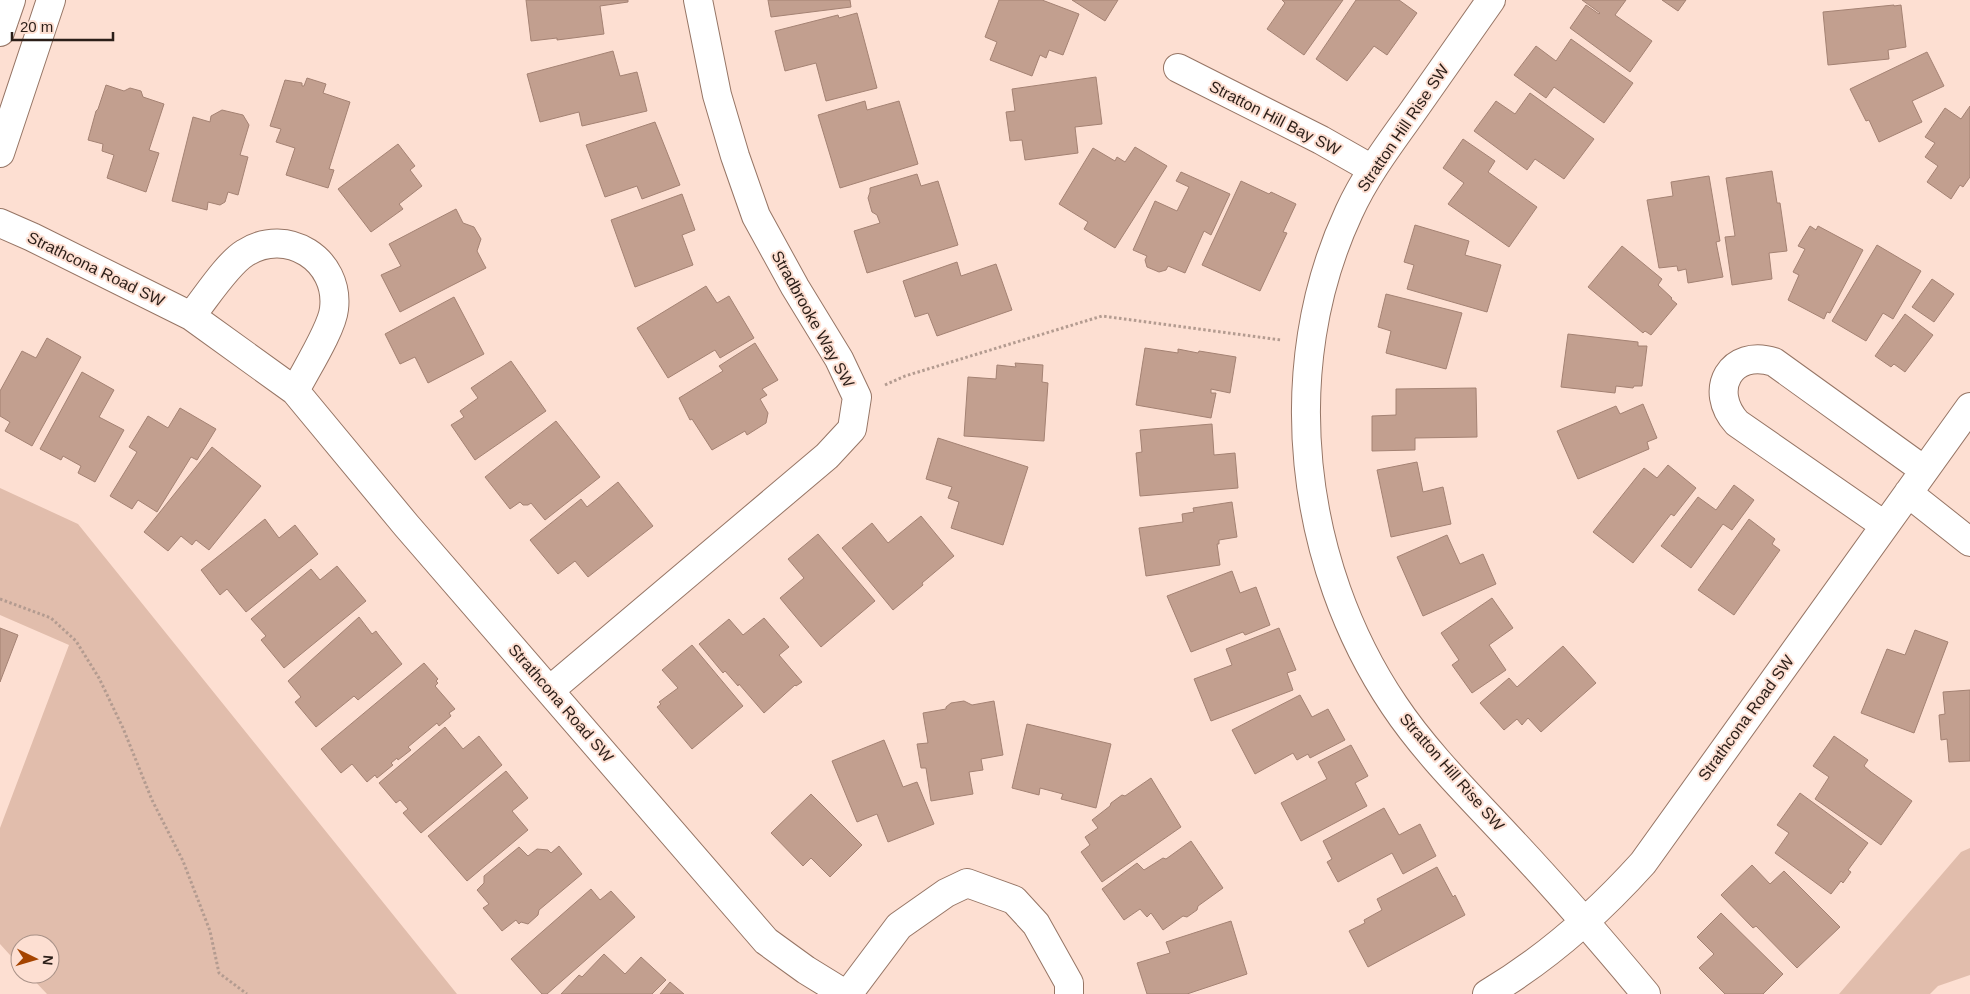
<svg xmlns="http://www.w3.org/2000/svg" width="1970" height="994" font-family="Helvetica,sans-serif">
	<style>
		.green { fill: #e1bdac }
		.building { fill: #c29f8f; stroke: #a48273 }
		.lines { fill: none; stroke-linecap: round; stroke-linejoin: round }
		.minor-casing { stroke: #967565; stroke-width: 30 }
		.tertiary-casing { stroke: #967565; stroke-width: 30 }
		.path { stroke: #b39b90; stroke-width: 3; stroke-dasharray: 2.5 2.5; stroke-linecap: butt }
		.minor { stroke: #fff; stroke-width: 28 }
		.tertiary { stroke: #fff; stroke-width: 28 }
		.labels { text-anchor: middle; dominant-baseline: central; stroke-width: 4; stroke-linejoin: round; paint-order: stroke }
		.street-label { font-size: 16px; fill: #2b1e18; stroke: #fddfd2 }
	</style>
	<rect width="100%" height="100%" fill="#fddfd2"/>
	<path class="green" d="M0,488L78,524L457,994H47L28,974H50V944H20V966L0,944V828L69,645L0,615Z
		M1970,848V975L1938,986L1930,994H1839L1961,852Z"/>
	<path class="building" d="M526,0H628V2L600,6L604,34L557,40V38L531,41Z
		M768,0H850L851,7L771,17Z
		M999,0H1042L1079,14L1063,55L1049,50L1046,58L1040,55L1032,76L990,60L997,42L985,37Z
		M1072,0H1118L1105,21Z
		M1282,0H1343L1304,55L1267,29L1285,3Z
		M1356,0H1399L1417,13L1387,55L1374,46L1347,81L1316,59Z
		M1582,0H1626L1615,15L1652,41L1630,72L1570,28L1586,5L1599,14L1600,13Z
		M1662,0H1686L1678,11Z
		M1894,5V6L1901,5L1906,47L1888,50L1889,59L1828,65L1823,12Z
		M857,13L877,88L826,101L816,63L785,71L775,31L838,15L839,18Z
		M1571,39L1633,83L1604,123L1554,87L1546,98L1514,75L1536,46L1556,61Z
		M613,51L620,76L637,72L647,111L582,126L579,112L540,122L527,74Z
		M1927,52L1944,86L1912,101L1922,122L1879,142L1869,120L1866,121L1850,89Z
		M1096,77L1102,124L1075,127L1078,153L1025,160L1022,140L1010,141L1006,112L1015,111L1012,89Z
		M307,78L326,84L323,93L350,102L329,169L334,170L328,188L286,175L295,148L276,142L281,129L270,126L285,80L302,83V86H304Z
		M106,85L124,91L130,88L141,91L143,97L164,104L149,150L159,153L146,192L107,178L114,155L102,151L103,144L88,140L96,111L98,109Z
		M1530,93L1594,139L1564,179L1535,159L1527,170L1474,131L1496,101L1515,114Z
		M865,101L867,110L899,101L918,164L840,188L818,115Z
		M1970,106V177L1963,187L1960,185L1951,199L1927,182L1938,166L1925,157L1935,143L1925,137L1945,108L1961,119Z
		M222,110L243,115L249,125L240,155L248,157L238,195L228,192L225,202L220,205L208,202L207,210L172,201L193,117L210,122L211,116Z
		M655,122L680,185L642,199L637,186L605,197L586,145Z
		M1463,139L1495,161L1488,172L1537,207L1509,247L1448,204L1464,183L1443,168Z
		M398,144L415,166L410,170L422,186L399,204L403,209L371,232L338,189Z
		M1135,147L1167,166L1115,248L1084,229L1088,222L1059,204L1093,148L1115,161L1117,157L1125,162Z
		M1772,171L1777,203H1780L1787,251L1769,253L1772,279L1732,285L1725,237L1735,236L1726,178Z
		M1181,172L1230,194L1211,235L1204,231L1185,273L1168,266L1166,270L1159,272L1147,267L1145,260L1147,256L1133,250L1155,201L1177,211L1189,187L1176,181Z
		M917,174L921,186L938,181L958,245L867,273L854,231L880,223L877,215L872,212L868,198L870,192V188Z
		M1709,176L1720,241L1716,242L1723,277L1688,283L1686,269L1678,271L1677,266L1659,268L1647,200L1673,196L1671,182Z
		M1241,181L1269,194L1271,192L1296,204L1283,232L1287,233L1260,291L1202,265Z
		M682,194L695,230L682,235L693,265L635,287L611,220Z
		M456,209L463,223L474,227L481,239L477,251L486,268L400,312L381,275L401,266L389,244Z
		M1415,225L1469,241L1465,255L1501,265L1487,312L1407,289L1414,265L1404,262Z
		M1810,226L1816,230L1818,226L1863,250L1830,313L1827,312L1824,319L1788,300L1799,275L1793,272L1805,249L1798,246Z
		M1877,245L1921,271L1893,319L1883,313L1866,341L1832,321Z
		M1622,246L1662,279L1658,285L1672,298L1671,299L1677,304L1651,335L1645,331L1643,333L1588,287Z
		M957,262L961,276L996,264L1012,310L937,336L928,313L915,317L903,281Z
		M1932,279L1954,294L1934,322L1912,307Z
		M706,286L717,303L729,296L754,338L720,358L715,350L668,378L637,328Z
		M1386,294L1462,313L1446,369L1386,353L1391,331L1378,327Z
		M454,297L484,354L428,383L415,357L400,364L385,334Z
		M1905,314L1933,335L1905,372L1894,364L1891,367L1875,356Z
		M1568,334L1638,342V346H1647L1642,386H1634L1633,388L1616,386L1615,393L1561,387Z
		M47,338L81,357L32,446L5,431L10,422L0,416V391L22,351L36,358Z
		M755,343L778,380L762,389L767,395L760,399L768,413L766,423L747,435L745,431L712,450L692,419L690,420L679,398L723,371L719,366Z
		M1145,348L1178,353V349L1198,353L1199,351L1236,357L1230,393L1211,389V393H1216L1211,418L1136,405Z
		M511,361L546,411L475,460L451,425L464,417L460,411L478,398L471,388Z
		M1015,363L1043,365L1042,382L1048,383L1044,441L964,436L968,377L996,379L997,365L1016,367Z
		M82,372L114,390L99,417L124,430L95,482L78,473L81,466L63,456L61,460L40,449Z
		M1476,388L1477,437L1415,438V450L1372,451V416L1396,415V389Z
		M1643,404L1657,438L1647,442L1649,449L1578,479L1557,431L1616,406L1620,414Z
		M180,408L216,429L197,460L191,457L157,512L138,500L132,509L110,496L137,452L129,447L148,416L168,428Z
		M556,421L600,477L545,520L531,503L528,505H523L520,502L510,509L485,477Z
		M1212,424L1214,455L1235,453L1238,488L1140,496L1136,453L1142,452L1140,430Z
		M938,438L1028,467L1003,545L951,528L959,502L948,498L952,487L926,479Z
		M212,447L261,486L209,550L196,540L192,545L181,536L168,551L144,532Z
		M1417,462L1423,492L1443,487L1451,524L1391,537L1377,470Z
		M1668,465L1696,488L1674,516L1671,514L1633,563L1593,532L1644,468L1657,478Z
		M618,482L653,526L588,577L575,561L558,574L530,540L581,499L587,507Z
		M1734,485L1754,500L1732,530L1723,524L1691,568L1661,546L1698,497L1716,510Z
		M1232,502L1237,537L1219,540V544H1217L1220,565L1146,576L1139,528L1183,522L1182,514L1194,512L1193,508Z
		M921,516L954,556L922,583L923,585L893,610L842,548L872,523L888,543Z
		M265,519L279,538L295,525L318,554L246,612L227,589L220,595L201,570Z
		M1749,519L1775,539L1772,544L1780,550L1734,615L1698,590Z
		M818,534L875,601L821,647L780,598L804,578L788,559Z
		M1447,535L1460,564L1483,554L1496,584L1423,616L1397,557Z
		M337,566L366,601L284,668L261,640L266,636L251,619L311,569L320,580Z
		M1232,571L1240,593L1256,587L1270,625L1245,635L1243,632L1191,652L1167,596Z
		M1492,598L1513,628L1489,645L1506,670L1472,693L1452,665L1459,660L1441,633Z
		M359,617L372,634L376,631L378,634L402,664L358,700L354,696L316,727L295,702L301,697L288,681Z
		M764,618L789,647L779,655L802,682L796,686L795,685L764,713L739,684L738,686L725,671L723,673L699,644L729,619L743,635Z
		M0,628L18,635L0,682Z
		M1279,628L1296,670L1287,673L1293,690L1211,721L1194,679L1232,665L1226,649Z
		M1915,630L1948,642L1914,733L1861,713L1887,649L1905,655Z
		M692,645L743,706L692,749L657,707L661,704L659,702L678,688L662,670Z
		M1563,646L1596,683L1541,732L1528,718L1522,725L1517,719L1504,730L1480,703L1509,678L1517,687Z
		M424,663L438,679L436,681L438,683L435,686L455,709L449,713L451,716L439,726L437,723L408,747L411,750L398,760L397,758L391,763L393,765L377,778L375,775L367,782L352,764L341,773L321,749Z
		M1970,690V761L1949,762L1947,739L1941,740L1939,715L1945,714L1943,692Z
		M1300,695L1312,717L1328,709L1345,740L1310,758L1308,754L1297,760L1293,753L1255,774L1232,730Z
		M964,701L972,705L994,701L1003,755L981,759L983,770L969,772L973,794L931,801L926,768H921L917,744L928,743L923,713L946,709V707L951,703Z
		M1027,724L1111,744L1096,808L1061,799L1063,794L1040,788L1039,795L1012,788Z
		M445,727L463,749L479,736L502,765L421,833L403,813L408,809L400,800L396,803L379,783Z
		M1834,736L1868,760L1864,766L1871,772L1912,801L1881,845L1815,799L1829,777L1813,766Z
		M884,740L903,787L917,782L934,824L888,842L877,814L857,822L832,761Z
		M1351,745L1368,776L1355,783L1367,806L1301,841L1281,803L1327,779L1318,762Z
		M506,771L528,798L512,811L528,830L467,881L428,836Z
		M1151,778L1181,827L1102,882L1081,852L1090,845L1085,837L1098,828L1092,820L1110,806L1111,803L1122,795L1125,796Z
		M1800,793L1868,843L1848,870L1851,872L1843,883L1841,881L1831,894L1775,853L1789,833L1777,825Z
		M811,794L862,845L830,877L811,858L803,866L771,833Z
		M1384,808L1399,835L1420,824L1436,856L1403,874L1392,853L1338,882L1327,862L1332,859L1323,841Z
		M1191,841L1223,888L1198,906L1197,910L1187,917L1183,916L1163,930L1151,913L1147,917L1140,909L1124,920L1102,889L1137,863L1144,870L1163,858L1166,859Z
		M559,846L582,874L539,910L538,915L528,924L521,922L519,924L516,920L502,931L483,908L489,904L477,890L484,883V876L519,847L528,856L537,849L548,850L551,853Z
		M1752,865L1770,884L1784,871L1840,927L1797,968L1756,926L1753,928L1721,895Z
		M1437,867L1453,897L1455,895L1465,915L1368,967L1349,931L1365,923L1364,920L1382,910L1377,899Z
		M591,889L600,900L611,891L635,917L547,994H542L511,959Z
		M1721,913L1783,974L1763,994H1725L1699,968L1714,954L1697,937Z
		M1231,921L1247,974L1187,994H1147L1137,963L1170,953L1166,942Z
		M604,954L625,974L641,957L666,980L652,994H561L579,975L582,977Z
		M670,982L684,994H660Z"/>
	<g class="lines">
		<defs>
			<path id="minor" d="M1491,0C1464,38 1438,76 1411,114C1388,146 1365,177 1349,212C1276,368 1299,564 1394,705C1426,753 1469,795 1508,837C1556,888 1601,940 1646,994
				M1178,68L1321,140L1372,169
				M0,223L32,237L191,316L295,391L406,525L766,941L806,970L845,994
				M191,316C205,299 227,264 245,253C287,226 340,260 334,309C332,329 305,371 295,391
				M1908,493L1970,542
				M1884,525L1737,423C1707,390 1731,348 1774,362L1924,470
				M550,690L827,456L852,429L857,397L839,359L795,287L756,216L735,156L717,95L698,0
				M848,994L899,926L946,893L967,883L1014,900L1036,924L1069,983V994
				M1487,994C1546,959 1597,914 1643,863L1970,407"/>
			<path id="tertiary" d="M0,32L11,0
				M0,153L51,0"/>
		</defs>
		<use href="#minor" class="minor-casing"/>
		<use href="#tertiary" class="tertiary-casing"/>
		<path class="path" d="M885,385L905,376L1102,316L1281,340
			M0,599L51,618L76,641L99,678L123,728L152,800L183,861L210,931L219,973L247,994"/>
		<use href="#minor" class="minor"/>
		<use href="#tertiary" class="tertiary"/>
	</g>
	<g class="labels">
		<g class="street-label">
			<text transform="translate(1275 118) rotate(27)">Stratton Hill Bay SW</text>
			<text transform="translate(1403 128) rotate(-56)">Stratton Hill Rise SW</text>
			<text transform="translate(96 269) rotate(26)">Strathcona Road SW</text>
			<text transform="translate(813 319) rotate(61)">Stradbrooke Way SW</text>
			<text transform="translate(561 703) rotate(49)">Strathcona Road SW</text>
			<text transform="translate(1746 718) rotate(-54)">Strathcona Road SW</text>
			<text transform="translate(1452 772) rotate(49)">Stratton Hill Rise SW</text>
		</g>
	</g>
	<g transform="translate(35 959) rotate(95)"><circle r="24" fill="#fddfd2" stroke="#a99288"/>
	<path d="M0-4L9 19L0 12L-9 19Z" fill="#a54400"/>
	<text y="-8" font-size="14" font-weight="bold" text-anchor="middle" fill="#2b1e18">N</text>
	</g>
	<path d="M12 32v8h101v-8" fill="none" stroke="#2b1e18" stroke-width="2.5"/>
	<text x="20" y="32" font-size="15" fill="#2b1e18" stroke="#fddfd2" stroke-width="4" paint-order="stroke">20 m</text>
</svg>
